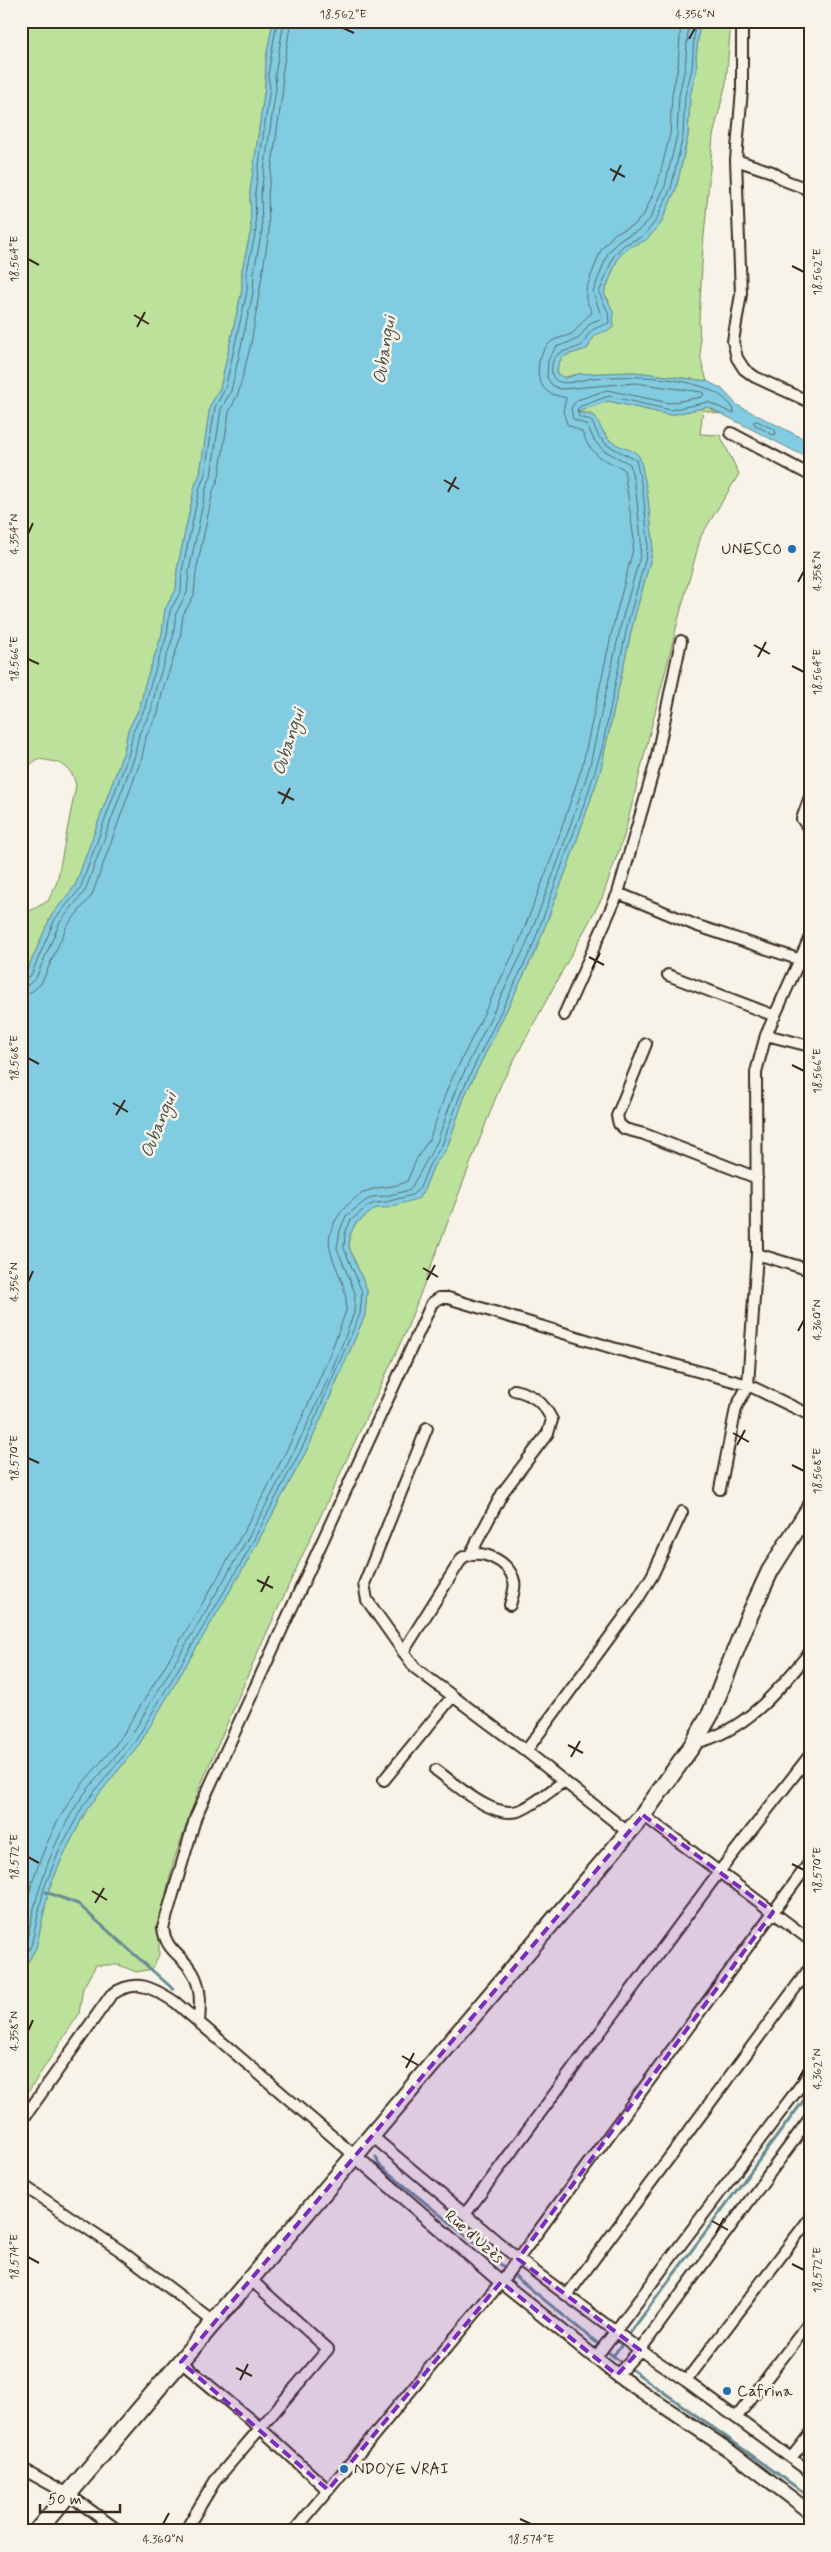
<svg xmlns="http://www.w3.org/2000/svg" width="831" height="2552" font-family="Mynerve,sans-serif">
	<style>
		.green { fill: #bce19b; stroke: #7c865c }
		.water { fill: #82cce2; stroke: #668b94 }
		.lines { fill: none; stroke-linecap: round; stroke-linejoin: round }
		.shore { stroke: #576b6c; stroke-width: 1 }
		.stream { stroke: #668b94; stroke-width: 3 }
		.minor-casing { stroke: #3b2a1e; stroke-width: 14 }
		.tertiary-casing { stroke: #3b2a1e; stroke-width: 16 }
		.primary-casing { stroke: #3b2a1e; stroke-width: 20 }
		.minor { stroke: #f7f3e8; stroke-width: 10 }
		.tertiary { stroke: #f7f3e8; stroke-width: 12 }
		.primary { stroke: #f7f3e8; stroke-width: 16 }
		.marked { fill: #7b2cbf; fill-opacity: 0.2; stroke: #7b2cbf; stroke-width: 4; stroke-dasharray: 10 6; stroke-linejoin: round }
		.ticks { fill: none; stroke: #3b2a1e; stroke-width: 2 }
		.poi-dot { fill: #1f6fb2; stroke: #f7f3e8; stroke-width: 2 }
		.labels { text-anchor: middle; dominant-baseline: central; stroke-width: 5; stroke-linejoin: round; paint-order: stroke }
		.poi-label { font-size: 16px; fill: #3b2a1e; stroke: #f7f3e8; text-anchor: start }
		.street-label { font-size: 16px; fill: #3b2a1e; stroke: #f7f3e8 }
		.water-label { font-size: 18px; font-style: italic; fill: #4d524f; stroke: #f7f3e8 }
		.neatline { fill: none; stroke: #3b2a1e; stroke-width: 2 }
		.ticks-label { font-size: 12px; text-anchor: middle; fill: #3b2a1e }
	</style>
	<rect width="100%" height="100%" fill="#f7f3e8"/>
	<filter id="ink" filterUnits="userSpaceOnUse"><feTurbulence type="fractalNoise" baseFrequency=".02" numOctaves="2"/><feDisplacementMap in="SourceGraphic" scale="10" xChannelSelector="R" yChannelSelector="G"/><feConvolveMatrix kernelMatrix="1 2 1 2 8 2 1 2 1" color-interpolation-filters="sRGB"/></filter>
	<g filter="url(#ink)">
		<path class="green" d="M21,21H273L266,58L265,87L250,192L251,230L242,270V290L220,388L210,406L200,474L195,485L177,570L176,590L165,609L162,634L145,684L140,707L128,730L124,751L75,886L51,916L26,973L21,976V916L48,901L57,882L76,785C70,763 59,762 38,759L21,771Z
			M700,21H731L726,83L713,136L703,247L699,321L701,360L707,381L635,372L578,374L562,378L557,374C558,351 571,356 588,348C593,336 597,331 610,329L609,301L604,293L618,258L626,249L646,240L660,225L676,189L688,136L690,96L697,69L696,57Z
			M608,401L670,415L708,407L720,414L703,410L700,434L720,435L739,474L701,536L680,613L624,836L602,898L501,1084L406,1331L257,1654L201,1784L174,1860L159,1923V1955L152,1969L136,1972L119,1965H96L83,1988L79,2014L21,2103V1974L36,1948L49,1889L64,1854L87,1809L140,1743L247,1562L310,1444L365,1315L367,1290L349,1247L350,1235L355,1224L376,1208L398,1204L424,1190L433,1167L447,1148L465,1095L536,950L569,863L600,772L633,623L651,558L653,541L647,491L640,458L637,454L611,442L590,413H575Z"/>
		<path class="water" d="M273,21H700L696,57L697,69L690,96L688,136L676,189L660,225L646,240L626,249L618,258L604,293L613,311L614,327C600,336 596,329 588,348C571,356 558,351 557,374L565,378L578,374L635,372L707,381L722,389L737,405L810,442V459L708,407L670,415L608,401L577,412L595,416C600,425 603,436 612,442C621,448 635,449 640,458L647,491L653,541L651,558L633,623L600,772L569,863L536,950L465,1095L447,1148L433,1167L424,1190L419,1198L413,1200L387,1208H376L355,1224L350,1235L349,1247L367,1290L365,1315L310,1444L247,1562L140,1743L87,1809L64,1854L49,1889L36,1948L21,1974V976L26,973L51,916L75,886L124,751L128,730L140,707L145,684L162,634L165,609L176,590L177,570L195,485L200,474L210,406L220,388L242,290V270L251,230L250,192L265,87L266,58Z"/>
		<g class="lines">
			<path class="shore" d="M757,421L775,430L776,434L773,435L755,425L754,422Z
				M21,980L31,975L55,919L80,889L129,753L133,732L145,708L150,686L167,635L170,611L181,591L182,571L200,487L205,474L215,407L225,389L247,291V271L256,230L255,192L270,88L268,75L277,21
				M21,986L28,985L36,978L60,922L85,891L135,755L139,734L151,711L156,687L173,637L176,613L187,593L189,571L206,489L211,476L221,409L231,391L253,293L254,271L262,230L261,192L276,88L275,75L284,21
				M21,994L31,992L41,984L67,926L92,895L142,757L146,737L158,713L163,689L180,639L183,615L194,595L196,572L213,491L219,477L229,412L238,394L251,344L269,232L268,193L283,89L282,75L291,21
				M21,1928C30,1882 46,1836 72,1798C88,1774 111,1754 126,1730C207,1596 294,1459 346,1311C348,1286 338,1276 331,1253C323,1229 344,1204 363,1193C377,1185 394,1189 407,1181L417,1158L430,1138L448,1087L519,942L552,857L582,767L615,618L632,554L634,540L624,469L599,457L588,445L582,432L567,424L563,411L566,398C561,396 554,396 548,392C532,380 537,352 552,341C558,337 569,337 574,332C580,326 584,318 592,313L586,299V289L601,250L614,234L635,224L644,214L658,183L670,134L672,94L678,67L681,21
				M21,1952L26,1944C36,1894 50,1846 78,1803C94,1778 118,1757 134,1731C214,1596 301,1461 354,1313L355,1293L337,1248L340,1230L346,1216L365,1201L373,1197L385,1196L410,1190L437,1142L455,1091L526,945L559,859L589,769L622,620L640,556L641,540L636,492L630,464L603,450L594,440L587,425L573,419L571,408L577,400L607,390L669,403L702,397L704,394L702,392L635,383L560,389L552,385L547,378L548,360L556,347L578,339L590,323L602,318L593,292L608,253L619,240L639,230L650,219L665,186L677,135L679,95L685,68L689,21
				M21,1964L31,1946L44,1888L59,1851L83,1806L136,1740L243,1560L305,1442L360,1314L362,1292L344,1248L345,1233L351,1220L368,1206L375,1203L386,1202L412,1195L420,1188L429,1165L442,1145L461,1093L532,948L588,793L602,748L628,622L646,557L648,541L643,492L636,460L607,445L599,437L591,420L579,417L577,409L581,406L609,396L670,410L708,402L732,413L735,412C718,374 630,375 593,378C584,379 568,385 560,382C556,381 553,378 552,374C548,345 577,353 584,343C586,341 586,338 587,336C593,327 600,327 609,323L608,312L599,293L614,255L624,245L643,236L655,222L671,188L683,136L685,95L692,69L695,21"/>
			<path class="stream" d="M46,1892L78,1904L173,1989
				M376,2157L379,2165L613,2356L810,2497
				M630,2333L810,2092
				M613,2356L621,2345"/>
			<defs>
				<path id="minor" d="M742,21V90L736,160L741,294L733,341L737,358L744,369L755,377L810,402
					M736,160L772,172L786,181L810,190
					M731,433L810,475
					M810,797L802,819L810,830
					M618,893L695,925L810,963
					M668,975L775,1016
					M564,1015L618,893L655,765L681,641
					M766,1035L810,1046
					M646,1044L617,1116L619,1124L625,1129L644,1134L757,1178
					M757,1254L810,1270
					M427,1428L364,1584L367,1600L415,1668L526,1751L629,1833
					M720,1489L736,1408L748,1385L757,1254L756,1072L766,1035L810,937
					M471,1553L503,1492L548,1433L552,1420C544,1403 533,1394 514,1390
					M403,1652L462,1558C479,1547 509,1560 514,1581C516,1588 512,1597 510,1605
					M694,1743C744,1733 779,1690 810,1652
					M526,1751L637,1600L652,1576L682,1512
					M436,1770C457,1785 494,1821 521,1810C535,1804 550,1791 563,1782
					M384,1780L452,1697
					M643,1815L810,1940
					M199,2023C200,2006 202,1989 193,1973C183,1955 166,1952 163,1928L196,1816L432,1303L439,1298H448L613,1348L748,1385L810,1415
					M21,2122L111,1995C136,1978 152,1987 175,2002L354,2155
					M372,2136L518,2259L640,2350L686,2381L810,2472
					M21,2184L121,2251L214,2322
					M466,2213L719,1872L810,1755
					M568,2294L810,1968
					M596,2357L810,2073
					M181,2362L259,2427L328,2490
					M617,2375L640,2350L810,2118
					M686,2381L810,2218
					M736,2418L810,2322
					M791,2458L810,2434
					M21,2468L68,2494L119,2531
					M185,2531L215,2481L328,2349L250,2279
					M294,2531L501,2282L810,1862"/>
				<path id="tertiary" d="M354,2155L501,2282L617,2375L730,2451L810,2512"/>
				<path id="primary" d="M37,2531L643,1815L694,1743L711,1713L747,1621L770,1571L810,1508"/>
			</defs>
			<use href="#minor" class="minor-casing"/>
			<use href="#tertiary" class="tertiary-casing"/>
			<use href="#primary" class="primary-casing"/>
			<use href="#minor" class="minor"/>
			<use href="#tertiary" class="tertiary"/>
			<use href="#primary" class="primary"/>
		</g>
	</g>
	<path class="marked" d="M643,1815L773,1912L518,2259L640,2350L617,2375L501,2282L328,2490L181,2362Z"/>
	<path class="ticks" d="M343,28L354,33M689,39L695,28M610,169L625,177M613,181L621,165M28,259L39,265M792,266L804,272M134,315L149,324M137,327L145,312M444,480L459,489M448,492L456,477M28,534L33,523M798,582L804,571M754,645L770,654M758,657L766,642M28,659L39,664M792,666L804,672M278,792L294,800M282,804L290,788M589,957L604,965M592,969L600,953M28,1058L39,1064M792,1065L804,1071M113,1103L128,1112M116,1115L125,1100M423,1268L438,1277M427,1280L435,1265M28,1282L33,1271M798,1331L804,1320M733,1433L749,1442M737,1445L745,1430M28,1458L39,1463M792,1465L804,1471M257,1580L273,1588M261,1592L269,1576M568,1745L583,1753M571,1757L580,1741M28,1857L39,1863M792,1864L804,1870M92,1891L107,1900M95,1903L104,1888M28,2031L33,2020M402,2056L418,2065M406,2068L414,2053M798,2080L804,2069M712,2221L728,2230M716,2233L724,2218M28,2257L39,2263M792,2264L804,2270M236,2368L252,2376M240,2380L248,2364M520,2519L531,2524M163,2524L169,2513"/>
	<g class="poi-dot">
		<circle cx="792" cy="549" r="5"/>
		<circle cx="727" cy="2391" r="5"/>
		<circle cx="344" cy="2469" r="5"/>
	</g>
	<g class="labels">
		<g class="poi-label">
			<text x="782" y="549" text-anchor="end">UNESCO</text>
			<text x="737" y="2391">Cafrina</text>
			<text x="354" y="2469">NDOYE VRAI</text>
		</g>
		<g class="street-label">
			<text transform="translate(474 2237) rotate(41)">Rue d'Uzès</text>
		</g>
		<g class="water-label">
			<text transform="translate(385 350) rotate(-81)">Oubangui</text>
			<text transform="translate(289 742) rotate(-72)">Oubangui</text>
			<text transform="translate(159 1125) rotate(-68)">Oubangui</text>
		</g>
	</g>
	<rect width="831" height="2552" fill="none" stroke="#f7f3e8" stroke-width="55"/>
	<path d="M40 2504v8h80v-8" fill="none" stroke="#3b2a1e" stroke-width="2.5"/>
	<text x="48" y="2504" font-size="15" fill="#3b2a1e" stroke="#f7f3e8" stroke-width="4" paint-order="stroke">50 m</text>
	<rect x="28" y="28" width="776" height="2496" class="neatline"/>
	<g class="ticks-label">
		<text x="343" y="18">18.562°E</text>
		<text x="695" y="18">4.356°N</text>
		<text transform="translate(14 259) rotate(-90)" y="4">18.564°E</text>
		<text transform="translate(817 272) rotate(-90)" y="4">18.562°E</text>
		<text transform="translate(14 534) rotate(-90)" y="4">4.354°N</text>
		<text transform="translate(817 571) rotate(-90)" y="4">4.358°N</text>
		<text transform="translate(14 659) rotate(-90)" y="4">18.566°E</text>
		<text transform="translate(817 672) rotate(-90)" y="4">18.564°E</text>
		<text transform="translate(14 1058) rotate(-90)" y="4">18.568°E</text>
		<text transform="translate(817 1071) rotate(-90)" y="4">18.566°E</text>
		<text transform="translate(14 1282) rotate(-90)" y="4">4.356°N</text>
		<text transform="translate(817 1320) rotate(-90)" y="4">4.360°N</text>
		<text transform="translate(14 1458) rotate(-90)" y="4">18.570°E</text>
		<text transform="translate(817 1471) rotate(-90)" y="4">18.568°E</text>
		<text transform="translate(14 1857) rotate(-90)" y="4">18.572°E</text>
		<text transform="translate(817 1870) rotate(-90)" y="4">18.570°E</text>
		<text transform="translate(14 2031) rotate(-90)" y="4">4.358°N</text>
		<text transform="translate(817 2069) rotate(-90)" y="4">4.362°N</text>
		<text transform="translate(14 2257) rotate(-90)" y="4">18.574°E</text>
		<text transform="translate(817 2270) rotate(-90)" y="4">18.572°E</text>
		<text x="163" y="2543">4.360°N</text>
		<text x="531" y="2543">18.574°E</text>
	</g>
</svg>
